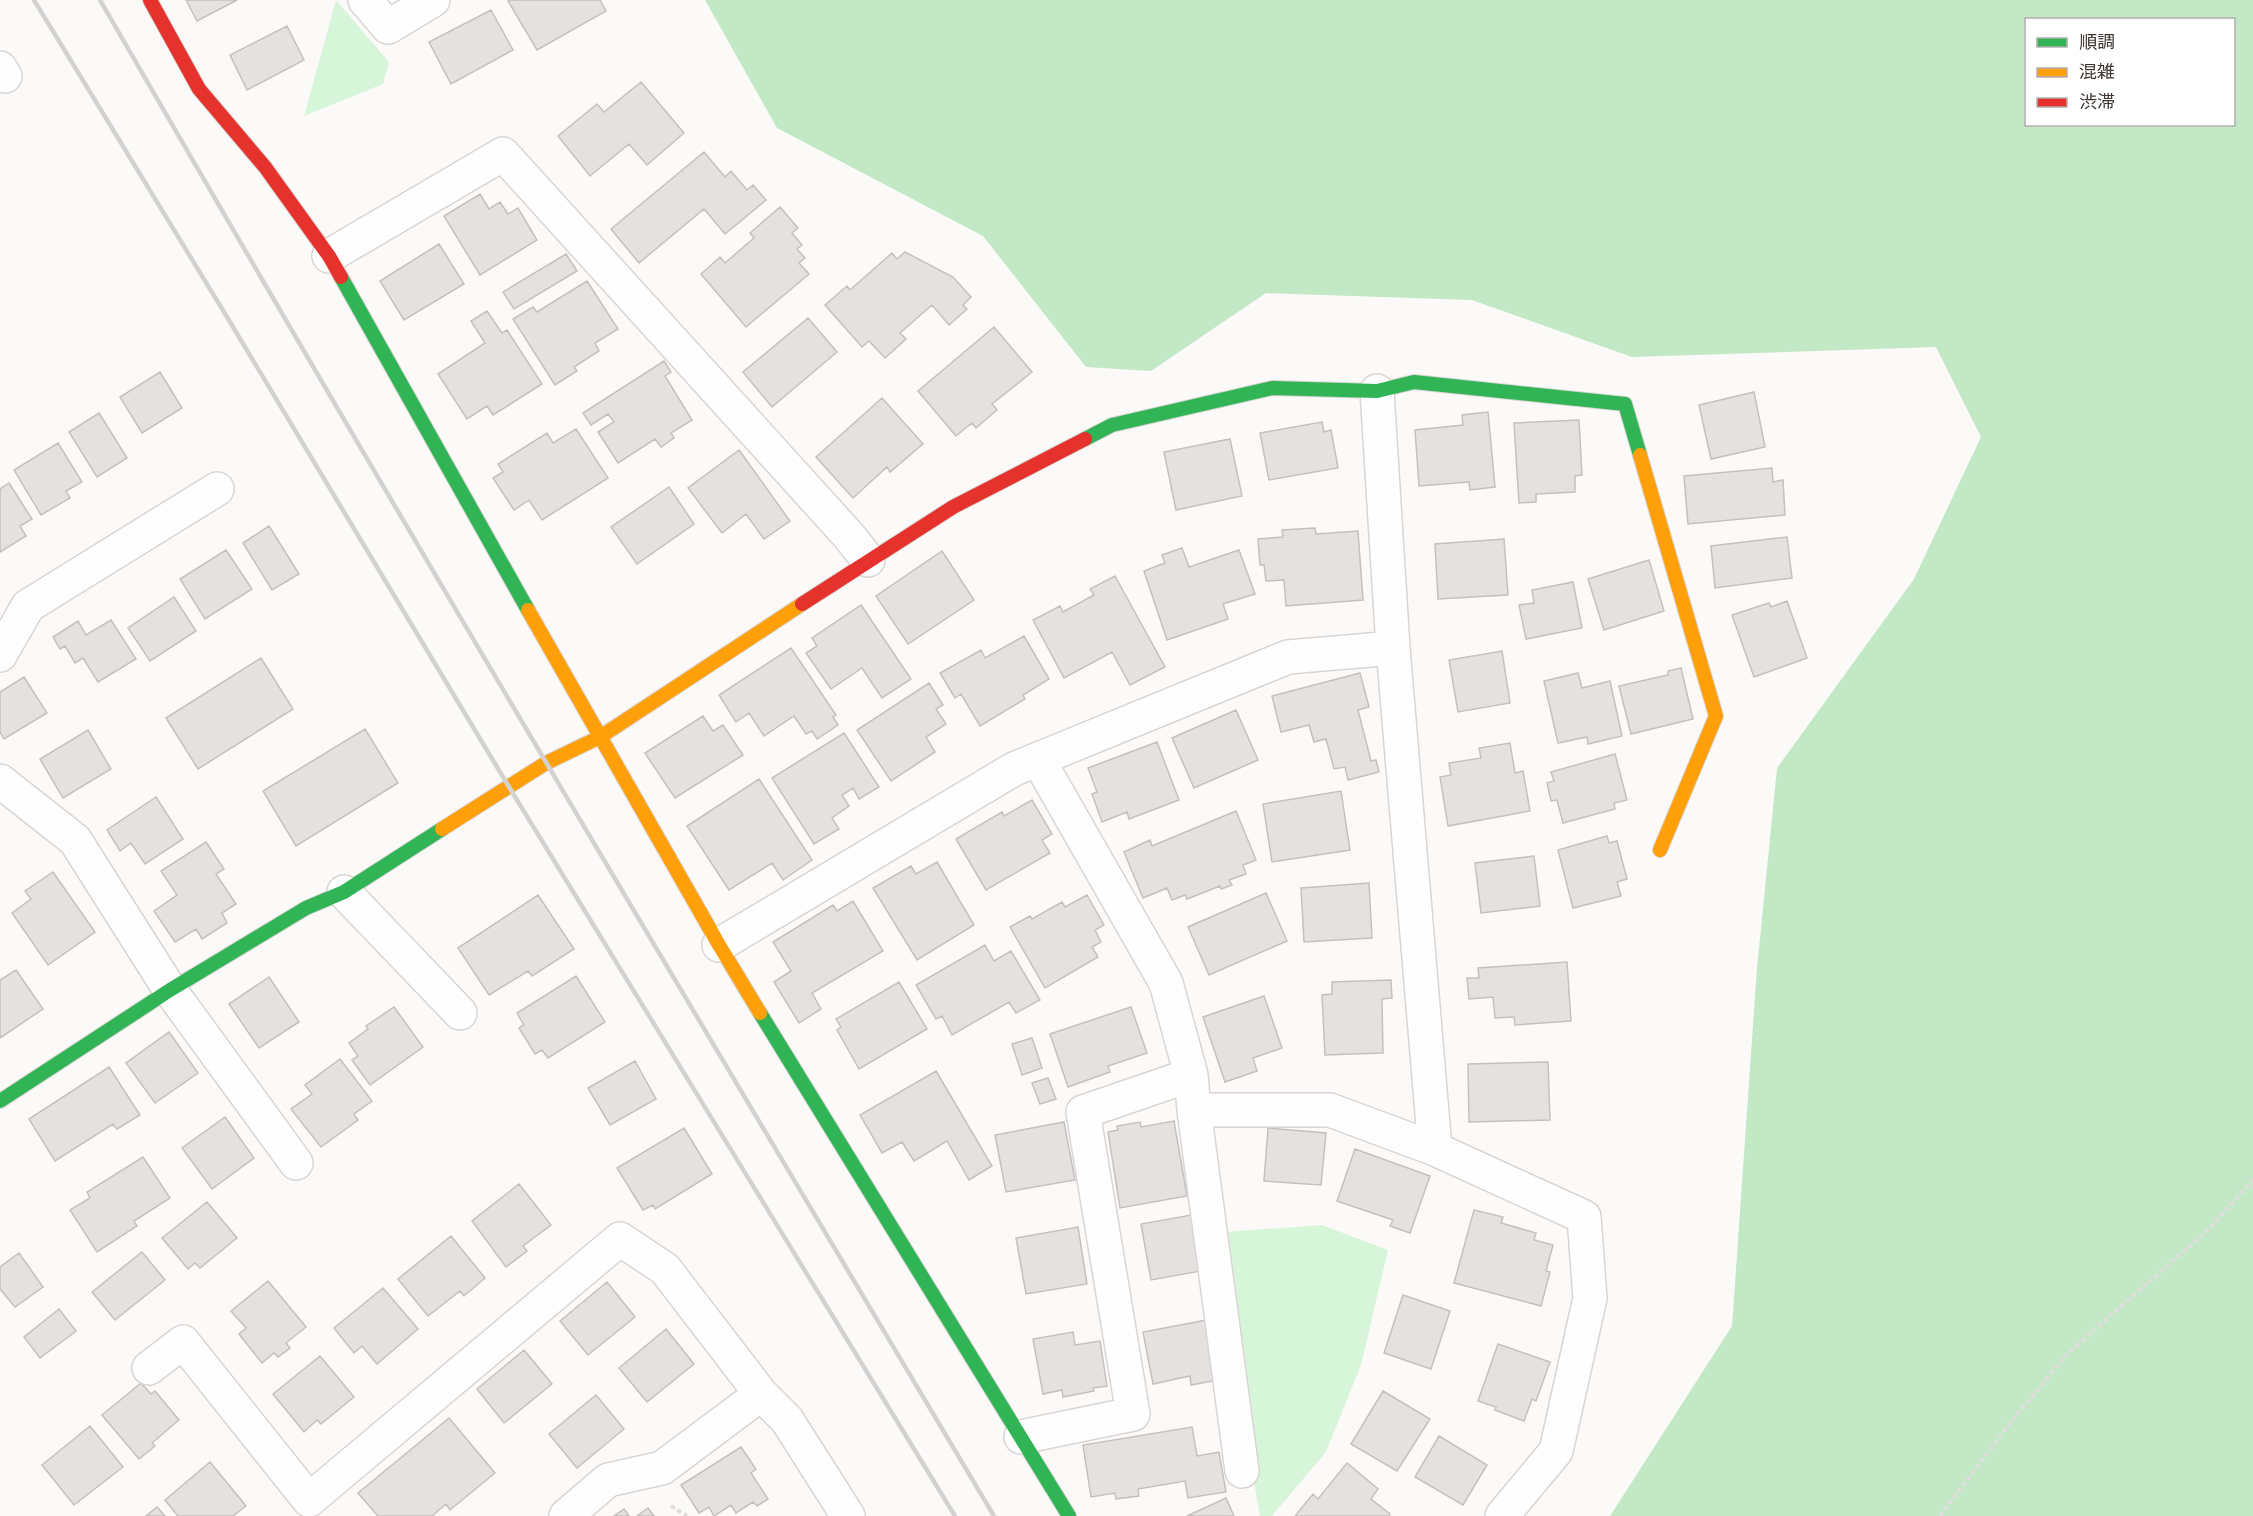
<svg xmlns="http://www.w3.org/2000/svg" width="2253" height="1516" font-family="Karla,'Noto Sans JP',sans-serif">
	<style>
		.green { fill: #d7f5d9 }
		.forest { fill: #c3e8c6; fill-rule: evenodd }
		.building { fill: #e5e1e1; stroke: #c5c0c0; stroke-width: 1.5 }
		.lines { fill: none; stroke-linecap: round; stroke-linejoin: round }
		.street-casing { stroke: #d9d5d2; stroke-width: 36 }
		.fast-casing { stroke: #d9d5d2; stroke-width: 16 }
		.slow-casing { stroke: #d9d5d2; stroke-width: 16 }
		.jam-casing { stroke: #d9d5d2; stroke-width: 16 }
		.path { stroke: #dfdedd; stroke-width: 4; stroke-dasharray: 4.5 3; stroke-linecap: butt }
		.street { stroke: #fffefe; stroke-width: 33 }
		.fast { stroke: #30b455; stroke-width: 14 }
		.slow { stroke: #ff9f0a; stroke-width: 14 }
		.jam { stroke: #e5322d; stroke-width: 14 }
		.rail { stroke: #d3d2d1; stroke-width: 4.5 }
	</style>
	<rect width="100%" height="100%" fill="#fcfaf8"/>
	<path class="green" d="M336,0L389,62L383,84L304,116Z
		M1322,1225L1388,1250L1361,1365L1326,1452L1272,1516H1260L1210,1233Z"/>
	<path class="forest" d="M705,0H2253V1516H1610L1732,1326L1757,968L1777,768L1914,579L1981,437L1936,347L1632,357L1472,300L1266,293L1151,371L1086,367L983,236L777,128ZM2026,20H2234V124H2026Z"/>
	<path class="building" d="M186,0H237L197,21Z
		M511,0H600L606,11L537,50L508,1Z
		M491,10L513,50L451,84L429,42Z
		M287,26L304,60L247,90L230,55Z
		M641,82L684,133L647,165L629,144L590,176L558,136L597,104L604,112Z
		M704,152L725,177L731,171L747,190L753,185L766,200L725,234L704,209L639,263L611,229Z
		M480,194L489,209L500,202L508,214L518,208L537,240L480,275L444,216Z
		M780,207L798,228L792,233L802,245L797,249L805,258L799,263L809,274L746,327L701,274L720,257L725,263L754,238L750,233Z
		M439,244L464,284L404,320L380,281Z
		M905,252L953,277L971,297L963,305L967,309L949,325L932,305L900,333L906,339L885,358L869,341L862,347L825,305L847,286L850,290L892,253L897,259Z
		M566,254L577,271L514,309L503,292Z
		M587,281L618,329L595,343L599,351L574,367L577,371L555,385L513,319L533,307L537,312Z
		M487,311L502,333L507,330L542,384L493,415L487,406L467,419L438,374L485,343L471,321Z
		M808,318L837,352L772,407L743,372Z
		M994,327L1032,372L992,404L997,410L976,428L972,423L956,436L918,391Z
		M664,361L671,372L665,376L692,420L671,433L674,438L661,447L655,439L618,463L598,432L614,422L608,414L591,425L583,413Z
		M160,372L182,408L142,433L120,397Z
		M1754,392L1765,447L1711,459L1699,405Z
		M882,398L923,444L890,472L887,467L853,498L816,457Z
		M1488,412L1495,487L1470,490L1469,482L1419,486L1415,430L1463,425L1462,415Z
		M99,413L127,458L97,477L69,432Z
		M1579,420L1582,475L1575,476V492L1536,494V502L1519,503L1514,423Z
		M1322,422L1324,432L1331,430L1338,468L1269,480L1260,433Z
		M576,429L608,478L542,520L529,500L514,510L493,478L503,472L498,464L547,433L553,443Z
		M1230,439L1242,496L1176,510L1164,452Z
		M58,443L82,482L66,491L70,498L41,515L14,470Z
		M739,450L790,521L764,539L746,514L722,533L688,488Z
		M1772,468L1773,482L1783,480L1785,515L1688,524L1684,476Z
		M9,483L32,519L20,526L26,536L0,552V489Z
		M669,487L694,524L637,564L611,527Z
		M269,526L299,574L272,590L243,543Z
		M1315,528L1316,534L1358,531L1363,600L1286,606L1284,580L1266,581L1264,565H1260L1258,539L1283,537L1282,530Z
		M1787,537L1792,578L1715,588L1711,546Z
		M1504,539L1508,595L1438,599L1435,544Z
		M1182,548L1189,567L1239,550L1255,594L1223,604L1228,619L1167,640L1144,571L1165,563L1162,555Z
		M226,550L252,589L205,619L180,579Z
		M942,551L974,600L908,644L876,596Z
		M1649,560L1664,611L1604,630L1588,579Z
		M1115,576L1165,667L1130,685L1112,652L1064,678L1033,620L1060,606L1063,612L1094,595L1090,589Z
		M1573,582L1582,628L1526,639L1519,605L1534,603L1532,590Z
		M174,597L196,631L150,661L128,628Z
		M1787,601L1807,658L1754,677L1732,615L1769,603L1771,607Z
		M861,605L911,679L882,698L862,668L831,689L806,653L817,646L812,638Z
		M111,620L136,659L98,682L83,658L75,663L65,646L60,649L53,637L78,621L86,635Z
		M1024,636L1049,679L1023,695L1025,699L980,726L961,694L955,698L940,673L981,650L985,658Z
		M791,648L836,715L833,717L838,725L817,739L812,731L806,734L794,716L764,736L749,713L736,722L719,695Z
		M1502,651L1510,703L1458,712L1449,660Z
		M261,658L293,709L198,769L166,718Z
		M1681,668L1693,719L1631,734L1619,686L1668,675V671Z
		M1360,673L1369,707L1358,710L1371,761L1376,760L1379,772L1348,780L1345,767L1334,769L1326,739L1314,742L1309,725L1281,732L1272,696Z
		M1578,673L1582,688L1610,681L1622,736L1588,744L1587,737L1558,743L1544,681Z
		M24,677L47,713L4,739L0,732V692Z
		M929,683L943,705L936,709L946,724L926,737L935,752L891,781L857,730Z
		M1236,710L1258,760L1194,788L1172,738Z
		M703,716L713,731L723,725L743,755L675,798L645,753Z
		M365,729L398,783L296,846L263,791Z
		M88,730L111,769L63,798L40,759Z
		M844,733L879,787L859,799L853,788L842,795L849,806L832,818L839,829L814,844L772,778Z
		M1157,742L1179,800L1129,819L1127,812L1102,822L1092,794L1097,792L1088,768Z
		M1510,743L1515,773L1523,771L1530,811L1448,826L1440,777L1451,775L1449,763L1481,758L1479,748Z
		M1615,754L1627,800L1614,803L1615,809L1563,823L1557,800L1551,801L1547,783L1554,781L1551,772Z
		M759,779L812,860L783,880L772,863L729,890L687,826Z
		M1341,791L1350,850L1272,862L1263,804Z
		M156,797L183,839L145,864L131,843L120,851L107,830Z
		M1032,800L1052,834L1042,840L1050,853L986,890L956,839L1002,812L1004,816Z
		M1236,811L1256,860L1243,865L1246,874L1229,880L1232,885L1221,889L1220,886L1187,899L1185,895L1172,900L1167,888L1143,898L1124,852L1150,840L1152,846Z
		M1607,836L1609,843L1617,841L1627,879L1617,882L1621,896L1573,908L1558,850Z
		M206,842L224,869L216,874L236,904L222,913L227,923L202,939L196,929L175,942L154,911L177,895L161,871Z
		M1534,856L1540,906L1481,913L1475,863Z
		M937,862L974,925L917,960L873,888L911,866L916,874Z
		M53,872L95,932L48,965L12,913L31,899L25,891Z
		M1369,883L1372,938L1304,942L1301,888Z
		M1266,893L1287,941L1209,975L1188,927Z
		M538,895L574,949L532,976L528,971L489,995L458,948Z
		M1087,895L1104,925L1095,930L1101,942L1092,947L1098,957L1045,988L1010,927L1030,916L1032,919L1062,902L1065,907Z
		M853,901L883,951L812,993L821,1009L799,1023L774,982L791,971L773,942L833,905L837,911Z
		M985,945L994,961L1011,951L1040,1000L1016,1013L1009,1002L952,1035L942,1016L936,1019L916,985Z
		M1567,962L1571,1021L1515,1025L1514,1017L1495,1018L1493,997L1469,999L1467,978H1479L1478,968Z
		M16,970L43,1009L0,1038V980Z
		M576,976L605,1022L548,1058L542,1050L535,1054L519,1028L524,1025L517,1013Z
		M269,977L299,1022L259,1048L229,1004Z
		M1391,980L1392,998L1382,999L1383,1053L1325,1055L1322,995L1332,994V982Z
		M899,982L927,1029L859,1069L837,1030L841,1027L836,1019Z
		M1264,996L1282,1048L1253,1058L1257,1071L1225,1082L1203,1017Z
		M394,1007L423,1047L370,1085L352,1060L358,1056L349,1043L368,1029L366,1026Z
		M1131,1007L1147,1053L1108,1066L1110,1072L1068,1087L1050,1034Z
		M169,1032L198,1073L155,1103L126,1063Z
		M1032,1038L1042,1068L1022,1075L1012,1044Z
		M340,1059L372,1101L354,1114L358,1120L321,1147L291,1109L312,1094L305,1085Z
		M635,1061L656,1099L610,1125L588,1088Z
		M1548,1062L1550,1120L1469,1122L1468,1064Z
		M109,1067L140,1115L117,1129L113,1124L55,1161L29,1119Z
		M936,1071L992,1166L969,1180L947,1141L914,1161L902,1142L882,1153L860,1115Z
		M1048,1078L1056,1099L1040,1104L1032,1083Z
		M225,1117L254,1158L212,1189L182,1148Z
		M1174,1121L1187,1196L1120,1208L1108,1132L1118,1130L1117,1126L1140,1122L1141,1127Z
		M1064,1122L1075,1180L1006,1192L995,1135Z
		M684,1128L712,1174L655,1209L653,1205L643,1210L617,1168Z
		M1268,1128L1326,1133L1321,1185L1264,1181Z
		M1355,1149L1430,1176L1410,1233L1390,1226L1393,1220L1337,1201Z
		M143,1157L170,1198L134,1221L137,1226L97,1252L70,1210L90,1198L87,1192Z
		M519,1184L551,1225L523,1246L527,1251L506,1267L472,1221Z
		M207,1202L237,1238L200,1268L195,1263L188,1269L162,1238Z
		M1474,1210L1503,1217L1501,1223L1536,1233L1534,1240L1553,1245L1546,1271L1550,1272L1541,1306L1454,1283Z
		M1191,1215L1201,1271L1151,1280L1141,1224Z
		M1078,1227L1087,1284L1026,1294L1016,1238Z
		M451,1236L485,1278L464,1296L460,1291L428,1316L398,1279Z
		M142,1252L165,1280L115,1320L92,1292Z
		M19,1253L43,1287L15,1307L0,1289V1267Z
		M268,1281L306,1327L286,1343L290,1348L278,1357L274,1353L262,1363L239,1334L246,1328L231,1311Z
		M607,1282L635,1317L588,1355L560,1321Z
		M383,1288L418,1329L377,1364L362,1346L354,1353L334,1328Z
		M1403,1295L1450,1311L1431,1369L1384,1353Z
		M59,1309L76,1331L40,1358L24,1337Z
		M1207,1320L1218,1380L1191,1385L1190,1376L1153,1384L1143,1332Z
		M666,1329L694,1364L647,1402L619,1368Z
		M1073,1332L1075,1345L1100,1341L1107,1386L1093,1388L1094,1391L1063,1397L1062,1390L1043,1394L1033,1339Z
		M1498,1344L1550,1362L1536,1401L1532,1399L1524,1421L1495,1410L1496,1407L1478,1401Z
		M524,1350L552,1384L504,1423L477,1389Z
		M320,1356L354,1397L321,1424L317,1420L304,1432L273,1394Z
		M141,1383L151,1394L155,1391L179,1420L152,1443L155,1446L139,1459L102,1415Z
		M1383,1391L1430,1419L1397,1471L1351,1444Z
		M596,1395L624,1429L577,1468L549,1434Z
		M449,1418L495,1473L450,1510L446,1504L432,1516H378L358,1493Z
		M90,1426L123,1467L74,1505L42,1465Z
		M1192,1427L1197,1456L1219,1452L1226,1492L1188,1498L1185,1481L1138,1489L1139,1496L1116,1499L1115,1493L1091,1497L1083,1445Z
		M1439,1436L1487,1465L1463,1505L1415,1477Z
		M741,1447L756,1469L751,1473L768,1499L757,1506L753,1502L736,1513L731,1505L714,1516L709,1507L699,1513L681,1485Z
		M210,1462L246,1506L233,1516H178L165,1500Z
		M1347,1463L1378,1489L1371,1499L1390,1514L1389,1516H1295L1313,1494L1318,1499Z
		M1226,1498L1234,1516H1187Z
		M157,1507L165,1516H146Z
		M648,1508L654,1516H637Z
		M624,1509L629,1516H614Z"/>
	<g class="lines">
		<defs>
			<path id="street" d="M365,0L388,27L433,0
				M0,68L5,76
				M329,256L503,154L849,536L868,560
				M1377,391L1393,648L1435,1149L1584,1217L1590,1298L1556,1451L1502,1516
				M0,655L28,606L217,489
				M1038,759L1166,983L1191,1075L1194,1110H1330L1435,1149
				M0,781L75,840L170,990L296,1163
				M344,892L460,1013
				M719,945L1014,769L1288,657L1393,648
				M1194,1110L1242,1471
				M149,1368L183,1342L309,1500L620,1239L665,1269L761,1394L662,1468L608,1480L566,1516
				M761,1394L787,1420L848,1516
				M1021,1437L1133,1414L1083,1112L1191,1075"/>
			<path id="fast" d="M341,277L528,610
				M1085,439L1112,425L1272,388L1377,391L1414,382L1625,404L1640,455
				M760,1013L1069,1516
				M0,1101L170,990L306,908L344,892L442,829"/>
			<path id="slow" d="M1640,455L1716,716L1660,850
				M528,610L719,945L760,1013
				M442,829L546,763L600,737L802,604"/>
			<path id="jam" d="M150,0L199,89L265,167L329,256L341,277
				M802,604L953,507L1085,439"/>
		</defs>
		<use href="#street" class="street-casing"/>
		<use href="#fast" class="fast-casing"/>
		<use href="#slow" class="slow-casing"/>
		<use href="#jam" class="jam-casing"/>
		<path class="path" d="M671,1506L687,1516
			M1940,1516L2006,1428L2069,1352L2208,1230L2253,1180"/>
		<use href="#street" class="street"/>
		<use href="#fast" class="fast"/>
		<use href="#slow" class="slow"/>
		<use href="#jam" class="jam"/>
		<path class="rail" d="M34,0L227,317L509,787L955,1516
			M100,0C393,508 694,1012 994,1516"/>
	</g>
	<rect x="2025" y="18" width="210" height="108" fill="#ffffff" stroke="#b1afad" stroke-width="1.5"/>
	<rect x="2037" y="38" width="30" height="9" fill="#30b455" stroke="#b1afad" stroke-width="1.5"/>
	<text x="2079" y="48" font-size="18" fill="#3d3632">順調</text>
	<rect x="2037" y="68" width="30" height="9" fill="#ff9f0a" stroke="#b1afad" stroke-width="1.5"/>
	<text x="2079" y="78" font-size="18" fill="#3d3632">混雑</text>
	<rect x="2037" y="98" width="30" height="9" fill="#e5322d" stroke="#b1afad" stroke-width="1.5"/>
	<text x="2079" y="108" font-size="18" fill="#3d3632">渋滞</text>
</svg>
